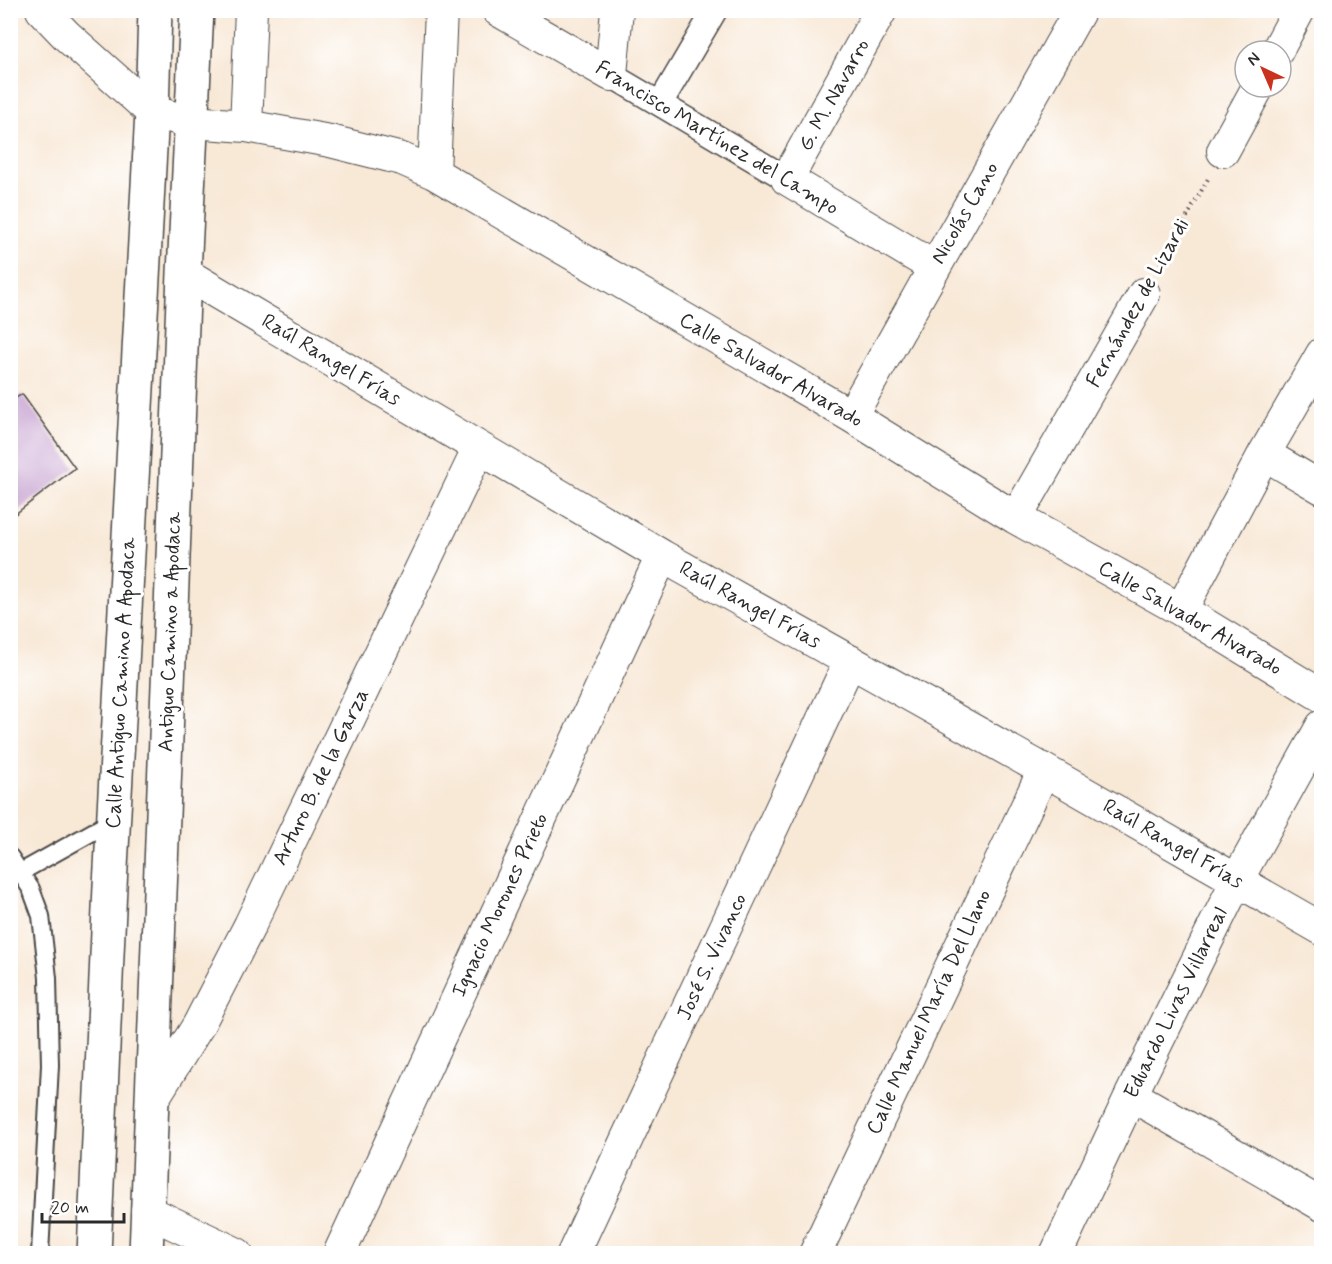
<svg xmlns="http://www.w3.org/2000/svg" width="1332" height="1264" font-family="Mynerve,sans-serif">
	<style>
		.building { fill: #c8a4d1 }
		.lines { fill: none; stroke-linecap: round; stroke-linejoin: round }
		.service-casing { stroke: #4a4745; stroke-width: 20 }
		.pedestrian-casing { stroke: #4a4745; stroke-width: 27 }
		.minor-casing { stroke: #4a4745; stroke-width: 34 }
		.tertiary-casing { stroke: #4a4745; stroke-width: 36 }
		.path { stroke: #4a4745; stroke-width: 4; stroke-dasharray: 1.5 4.5; stroke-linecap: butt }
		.service { stroke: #fff; stroke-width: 16 }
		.pedestrian { stroke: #fff; stroke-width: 24 }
		.minor { stroke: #fff; stroke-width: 32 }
		.tertiary { stroke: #fff; stroke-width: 33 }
		.labels { text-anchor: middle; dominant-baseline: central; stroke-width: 6; stroke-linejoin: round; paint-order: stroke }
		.street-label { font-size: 21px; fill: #2b2b2b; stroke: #fff }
	</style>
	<rect width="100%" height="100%" fill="#fff"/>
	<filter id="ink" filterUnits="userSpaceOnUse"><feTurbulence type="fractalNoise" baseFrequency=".0167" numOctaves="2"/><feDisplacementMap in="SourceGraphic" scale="12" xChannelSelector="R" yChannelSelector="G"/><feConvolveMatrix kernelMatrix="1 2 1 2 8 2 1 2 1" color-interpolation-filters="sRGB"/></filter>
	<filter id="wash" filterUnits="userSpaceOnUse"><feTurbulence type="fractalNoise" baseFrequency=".008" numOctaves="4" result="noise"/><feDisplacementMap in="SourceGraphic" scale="24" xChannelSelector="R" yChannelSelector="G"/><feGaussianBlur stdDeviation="1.35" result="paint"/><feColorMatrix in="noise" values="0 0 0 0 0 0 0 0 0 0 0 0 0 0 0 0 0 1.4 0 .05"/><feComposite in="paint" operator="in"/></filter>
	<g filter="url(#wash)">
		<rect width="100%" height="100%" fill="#f8e8d6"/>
		<g id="blocks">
			<path class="building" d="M22,394L75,468L10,518V402Z"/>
		</g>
	</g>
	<g filter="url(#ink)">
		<use href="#blocks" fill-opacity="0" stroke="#4a4745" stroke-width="1.5"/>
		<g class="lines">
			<defs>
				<path id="service" d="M10,857L31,889L41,916L48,978L50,1065L40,1254
					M21,872L114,820"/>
				<path id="pedestrian" d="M611,75L787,179
					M661,102L715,10"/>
				<path id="minor" d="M42,10L67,36L152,112L192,122L246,126L330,141L402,159L434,173L851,416L1016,518L1181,610L1322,696
					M498,10L611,75L617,10
					M881,10L787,179L934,267
					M1277,51L1299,10
					M246,126L251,10
					M1223,151L1258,87
					M434,173L441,10
					M184,273L662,556L1044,770L1322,929
					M851,416L1080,10
					M1264,454L1322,488
					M1016,518L1144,294
					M1181,610L1264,454L1322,354
					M1131,1095L1322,1205
					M152,1100L198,1026L250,925L479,448
					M147,1211L237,1254
					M339,1254L662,556
					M573,1254L850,661
					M815,1254L1044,770
					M1056,1254L1131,1095L1237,880L1322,726"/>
				<path id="tertiary" d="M94,1254L110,886L152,112L155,10
					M146,1254L184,273L197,10"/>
			</defs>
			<use href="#service" class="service-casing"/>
			<use href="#pedestrian" class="pedestrian-casing"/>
			<use href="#minor" class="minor-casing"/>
			<use href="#tertiary" class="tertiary-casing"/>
			<path class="path" d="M1158,270L1209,177"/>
			<use href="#service" class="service"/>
			<use href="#pedestrian" class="pedestrian"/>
			<use href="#minor" class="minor"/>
			<use href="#tertiary" class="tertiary"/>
		</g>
	</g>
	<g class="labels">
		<g class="street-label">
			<text transform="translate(834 95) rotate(-61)">G. M. Navarro</text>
			<text transform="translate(717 138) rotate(31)">Francisco Martínez del Campo</text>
			<text transform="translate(965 213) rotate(-60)">Nicolás Cano</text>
			<text transform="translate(1138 303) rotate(-61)">Fernández de Lizardi</text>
			<text transform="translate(331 360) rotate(31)">Raúl Rangel Frías</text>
			<text transform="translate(771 370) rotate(30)">Calle Salvador Alvarado</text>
			<text transform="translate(750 605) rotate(29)">Raúl Rangel Frías</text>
			<text transform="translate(1190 618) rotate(30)">Calle Salvador Alvarado</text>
			<text transform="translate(170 632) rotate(-88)">Antiguo Camino a Apodaca</text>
			<text transform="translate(121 683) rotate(-87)">Calle Antiguo Camino A Apodaca</text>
			<text transform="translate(321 777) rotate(-64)">Arturo B. de la Garza</text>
			<text transform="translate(1173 844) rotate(30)">Raúl Rangel Frías</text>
			<text transform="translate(500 905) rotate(-65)">Ignacio Morones Prieto</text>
			<text transform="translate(712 957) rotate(-65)">José S. Vivanco</text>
			<text transform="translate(1176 1003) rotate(-64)">Eduardo Livas Villarreal</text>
			<text transform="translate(929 1012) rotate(-65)">Calle Manuel María Del Llano</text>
		</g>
	</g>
	<rect width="1332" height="1264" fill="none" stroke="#fff" stroke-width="36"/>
	<g transform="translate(1263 69) rotate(316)"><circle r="28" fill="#ffffff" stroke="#aaaaaa" stroke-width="1.5"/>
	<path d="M0-4.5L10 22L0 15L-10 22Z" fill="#c8321e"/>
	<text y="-9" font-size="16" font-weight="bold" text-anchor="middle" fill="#2b2b2b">N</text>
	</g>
	<path d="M42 1213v9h82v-9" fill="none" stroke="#2b2b2b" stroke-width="3"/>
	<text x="51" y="1213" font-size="18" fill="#2b2b2b" stroke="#ffffff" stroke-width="4.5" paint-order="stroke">20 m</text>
</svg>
